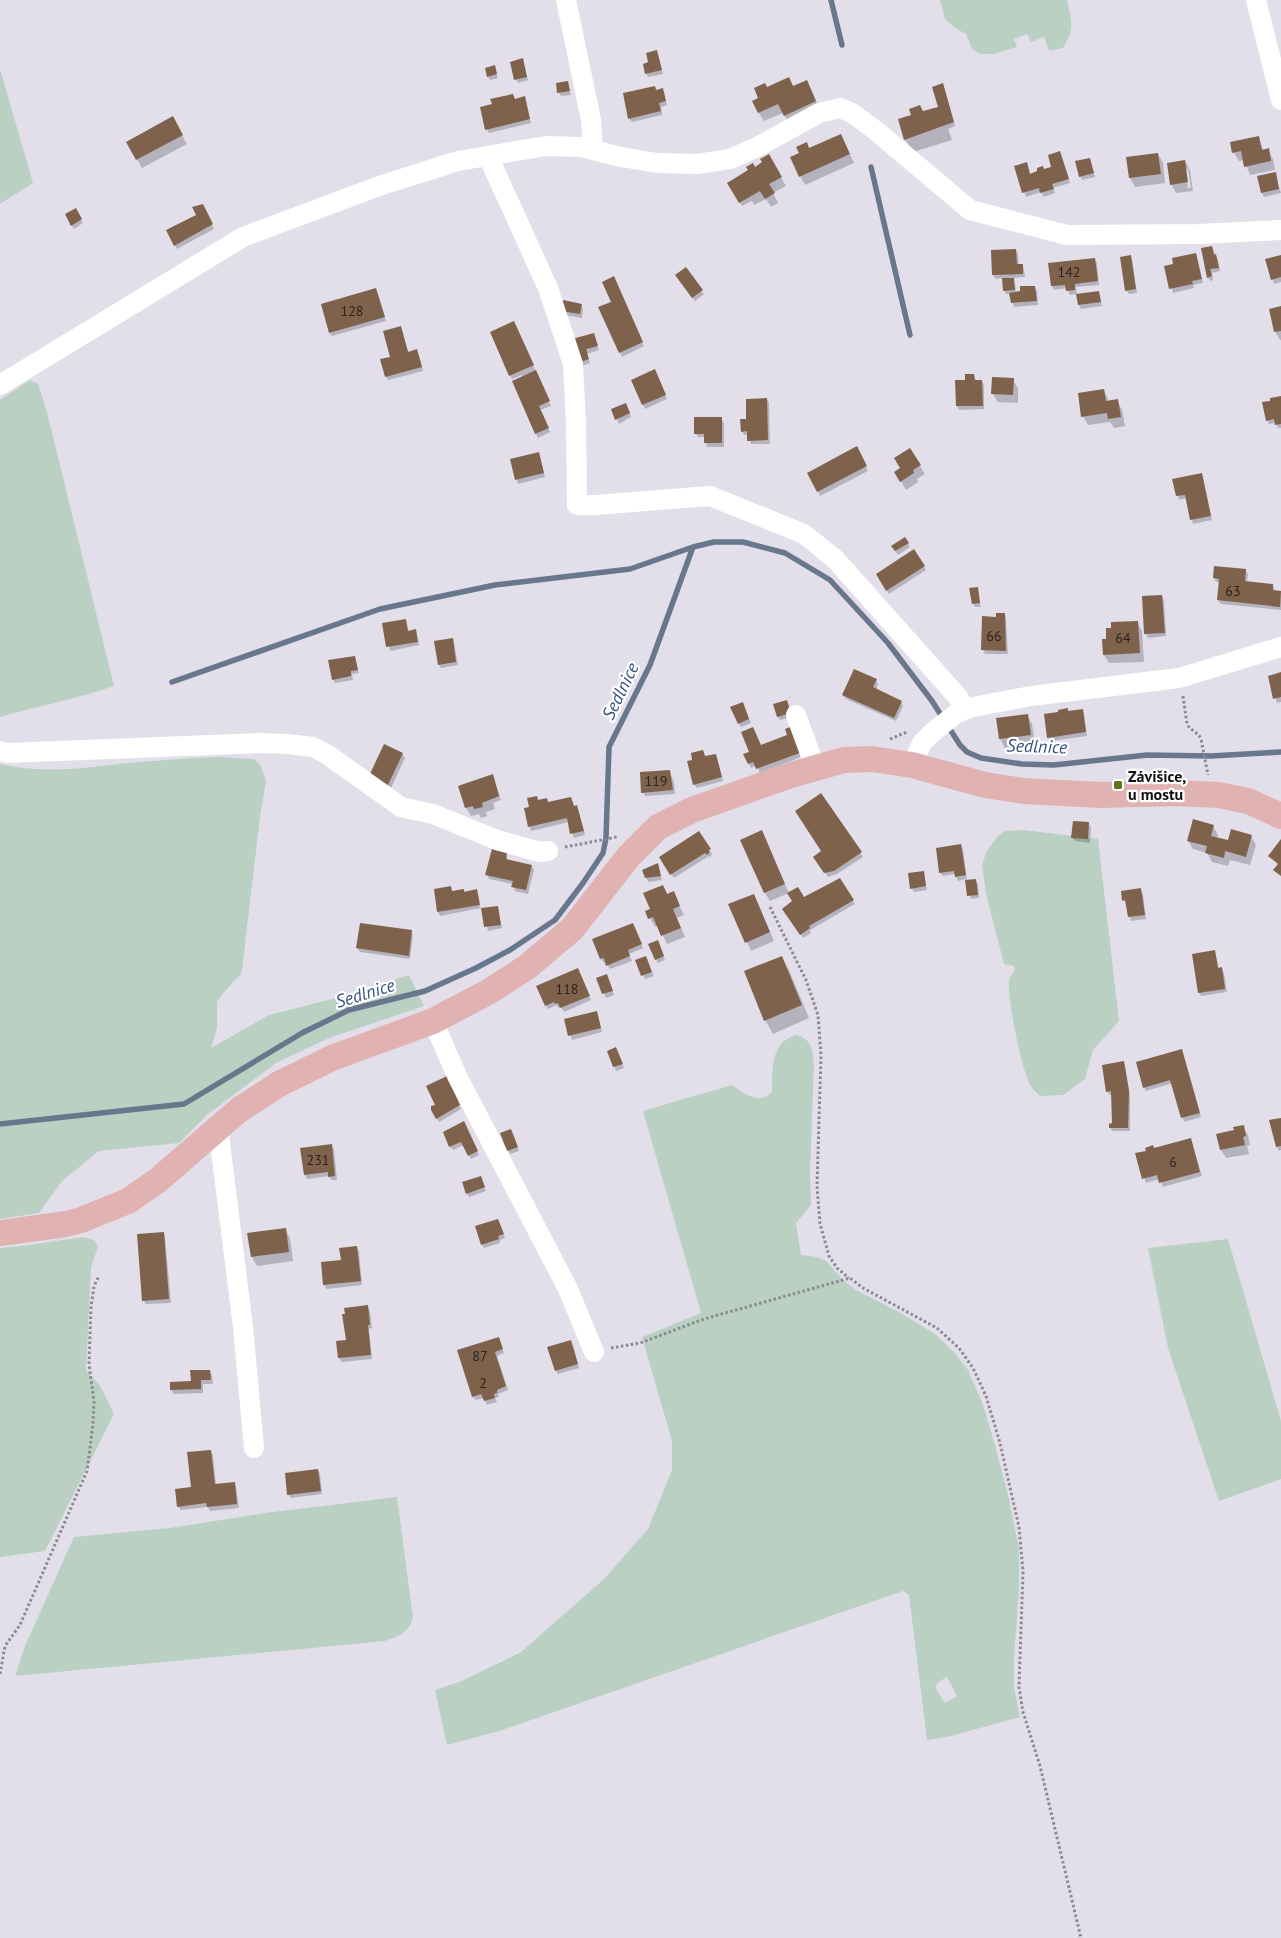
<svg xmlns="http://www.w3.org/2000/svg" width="1281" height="1938" font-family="'PT Sans',sans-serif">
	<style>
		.green { fill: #b9d0c3; fill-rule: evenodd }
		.shadow { fill: #0003; fill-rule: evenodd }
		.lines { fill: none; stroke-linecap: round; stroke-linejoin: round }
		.stream { stroke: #68778c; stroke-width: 5.5 }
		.building { fill: #7e624b }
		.path { stroke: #8a8890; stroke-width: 3; stroke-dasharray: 2.5 2.5; stroke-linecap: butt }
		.minor { stroke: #fff; stroke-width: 20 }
		.major { stroke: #e0b3b2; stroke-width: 26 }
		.poi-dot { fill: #637421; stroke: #fff; stroke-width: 2 }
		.labels { text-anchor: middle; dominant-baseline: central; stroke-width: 4.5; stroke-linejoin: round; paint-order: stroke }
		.number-label { font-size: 14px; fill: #2c2420 }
		.poi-label { font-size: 16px; font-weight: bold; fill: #100f12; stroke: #fff; text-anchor: start }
		.water-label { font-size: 18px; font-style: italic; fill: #35527d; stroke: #fff }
	</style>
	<rect width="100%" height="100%" fill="#e2dfeb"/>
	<path class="green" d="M940,0H1067C1072,23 1075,27 1063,48L1049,51L1044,37L1031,42L1027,34L1014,39L1017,47L993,54H980L972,49L966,34L955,28L945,19Z
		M0,69L33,183L0,204Z
		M30,380L38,384L47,412L114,686C77,699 38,706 0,717V400Z
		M219,757L254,759L261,766L266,781L260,817L242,970L241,974L223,993L217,1002V1028L211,1048L269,1015L352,994L409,975L424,1006L329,1038L276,1063L208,1114L179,1143L99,1151L62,1181L39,1213L0,1219V764C42,773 77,769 119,764C152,761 186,758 219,757Z
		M1023,830L1098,839L1119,1021L1093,1050L1085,1079L1063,1095L1040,1096C1034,1091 1029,1085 1027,1077C1020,1061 1007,996 1009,980C1010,976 1013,973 1015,970L1014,966L1004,964L986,894L982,865L986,853L997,837L1005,831Z
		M797,1035C812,1040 813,1050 814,1064L810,1173L811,1205L796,1223L801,1255L817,1257L826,1261L843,1280L856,1290L899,1312L935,1334L953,1351L968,1370L983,1405L995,1445L1009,1499L1019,1548V1591L1014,1657V1687L1020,1717L951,1736L927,1740L909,1595L903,1591L499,1731L447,1745L435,1690L462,1681L521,1652L604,1579L648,1529L672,1470V1441L642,1337L701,1313L643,1111L732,1085C745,1094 759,1105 772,1092C772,1070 771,1040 797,1035ZM947,1677L957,1696L945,1703L935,1687L940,1681Z
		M83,1237L94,1240L98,1247L91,1267L86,1370L100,1386L114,1414L45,1551L0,1557V1248L22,1246Z
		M1228,1239L1281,1421V1479L1219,1501L1168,1348L1148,1248Z
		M397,1497L413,1618C408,1633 399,1636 385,1641L15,1676L25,1646L74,1537L170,1528L265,1513Z"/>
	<path class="shadow" d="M656,51L663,74L648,77L646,73Z
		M522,60L528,80L518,83L516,79Z
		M494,67L498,78L490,80L488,76Z
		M567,83L571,95L561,96L559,93Z
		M655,87L657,91L664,94L667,105L661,107L662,115L632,122L629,118Z
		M793,88L811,90L820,110L790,124L783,113L764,121L759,113L760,98L767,89Z
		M944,88L955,126L948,129L952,140L913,152L905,139L913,115L923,112L941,113Z
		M524,98L531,123L489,133L487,129L515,100Z
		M172,118L187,144L142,168L128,142Z
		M841,136L854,163L805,185L791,158Z
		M1258,138L1264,151L1268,150L1273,159L1275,170L1250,175L1244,160L1239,161L1234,153L1232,143Z
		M1060,153L1070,183L1053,188L1055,193L1044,197L1041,192L1026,197L1015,167L1028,168L1030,175L1053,168Z
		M1158,154L1163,163L1165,183L1135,187L1130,178L1127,158Z
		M768,156L786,186L773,193L778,203L771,207L766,199L754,205L752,201L742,206L728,183L764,163Z
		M1090,159L1095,177L1082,180L1080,176Z
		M1185,161L1190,170L1193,191L1176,193L1171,184ZM1185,169H1188L1191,188H1188Z
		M1275,174L1281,193L1264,197L1262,193Z
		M205,209L214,229L177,249L168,231L197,216Z
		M75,210L83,223L74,229L66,215Z
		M1212,247L1218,260L1220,271L1212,273L1213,280L1210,281L1208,277Z
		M1016,250L1018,254L1019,265H1022L1024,269L1025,277L1012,278L1015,284L1016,293L1034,287L1037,291L1038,305L1014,307L1011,294H1006L1004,290V278L996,279L993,275Z
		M1195,254L1203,283L1193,285L1194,288L1173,293L1166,267Z
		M1130,256L1132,260L1137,293L1129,294L1127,291Z
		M1281,256V282L1274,284L1267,260Z
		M1094,259L1097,263L1099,285L1076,287L1077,294L1070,295L1067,288L1054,290L1052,286L1049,265Z
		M679,279L701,291L704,294L695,301Z
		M616,282L644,346L622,357L600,308L613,302Z
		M375,289L386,321L332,336L330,333Z
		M1099,293L1102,306L1081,309L1079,305Z
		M581,305L583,309L582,318L565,315L563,311Z
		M1281,308V340H1280L1275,331Z
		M516,326L551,406L540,410L550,432L538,438L513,382L523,377L522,375L512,379L510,375Z
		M400,328L409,353L419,355L423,371L388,380L386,376Z
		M593,334L599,350L587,354L590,363L582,366L573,340Z
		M657,375L667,399L645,409L632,380Z
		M974,376L976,381H982L984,385V409L959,410L957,406L966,381Z
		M1013,380L1018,388V403L998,402L993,394Z
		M1104,390L1109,402L1117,401L1122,410L1125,426L1114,428L1110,422L1088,425L1083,416Z
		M1281,397V428H1278L1276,423L1269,424L1267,420Z
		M767,399L769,403L770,444H751L748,435H744L742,431L747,420Z
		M628,408L631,417L619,424L613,410Z
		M721,419L724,423V447H707L705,437H698L696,433Z
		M856,448L868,471L820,496L809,473Z
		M910,450L925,474L917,479L918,482L906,490L896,473L902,469Z
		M540,458L545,477L518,484L511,460Z
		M1202,474L1212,520L1193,524L1187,498L1179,500L1174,480Z
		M905,539L910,547L898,555L892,546Z
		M913,551L926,570L889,594L877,574Z
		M1245,570L1248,574L1247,582L1273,585L1275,591L1281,592V610L1221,604L1218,600L1220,582H1216L1214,578Z
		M977,588L981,607H975L973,603Z
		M1162,596L1164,600L1166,636L1148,638L1146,634Z
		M1004,615L1006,619L1008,654H985L983,650L997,618Z
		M405,620L409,632L415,631L417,635L419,645L390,651L384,624Z
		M1137,622L1142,631L1144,662L1109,663L1104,655Z
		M452,640L454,643L458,665L441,668L439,664Z
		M354,657L359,673L352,674L353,680L335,683L333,679Z
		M1281,674V702L1277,703L1270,676Z
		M876,680L878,684L876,690L901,702L903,706L896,721L846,699L843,695Z
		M786,701L792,717L780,720L778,717Z
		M744,707L751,723L741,727L739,723Z
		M1082,710L1084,714L1087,736L1051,741L1048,737L1068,712Z
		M1027,715L1032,724L1035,744L1005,748L1000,739L998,719Z
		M789,736L806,755L760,773L756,765L751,768L745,755L761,746Z
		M703,751L706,758L715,755L723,781L697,788L694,784V761Z
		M402,754L405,758L391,788L373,780Z
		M669,771L674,782L675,794L645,796L643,792Z
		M493,776L501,800L493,803L495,809L486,812L487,816L481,818L479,814L471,816L466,808Z
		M821,795L863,857L837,874L828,877L817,861L823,851Z
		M571,798L574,807L578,810L585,835L574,838L569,822L531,831L525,809L530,808L538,801L548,803Z
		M1089,824L1091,828L1090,843L1075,841L1072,837Z
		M1213,826L1218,835L1217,839L1229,842L1251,836L1256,845L1250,865L1230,860L1228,866L1212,862L1207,853L1193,849L1188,841Z
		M761,831L789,893L804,899L839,880L855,904L810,930L811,933L803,938L786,913L794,901L789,893L770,901L765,893Z
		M699,832L712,854L710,858L709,856L674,878L660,858Z
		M961,845L963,849L967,881L975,880L978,884L979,898L971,899L966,879L958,881L955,874L943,876L940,872Z
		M506,854L508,861L531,866L534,870L528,894L515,891L513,884L489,879L487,875Z
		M657,864L662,880L649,882L646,878Z
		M923,872L927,890L914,892L912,888Z
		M663,886L668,895L673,893L684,915L677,918L685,937L667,944L658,925L655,927L650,918L651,910Z
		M450,888L453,892L476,891L480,902L478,898L476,900L481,908L440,916L438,912L436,890Z
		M1140,890L1143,894L1146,919L1131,921L1127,904L1124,900Z
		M758,904L774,941L751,951L730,905Z
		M497,907L502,928L488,931L483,909Z
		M635,928L643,948L629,954L632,961L610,969L606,962L604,963L601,959Z
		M411,932L413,935L410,959L360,952L357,948Z
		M659,945L665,960L658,963L656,959Z
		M1215,952L1219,969H1221L1224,973L1227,992L1201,996L1199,992Z
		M781,957L789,970L809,1018L773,1034L765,1020Z
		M637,961L647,962L654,976L645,979Z
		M579,973L591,1000L564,1012L561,1007L558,1008L557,1005L548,1009L546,1005Z
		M598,979L609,980L614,995L606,998Z
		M598,1016L602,1032L572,1040L565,1020Z
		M1181,1050L1201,1117L1184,1122L1173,1083L1146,1091L1144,1087Z
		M609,1051L618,1053L624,1068L616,1071Z
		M1123,1062L1125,1066L1130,1096V1131H1112L1110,1127L1113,1124L1112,1095H1110L1107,1091Z
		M448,1081L461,1109L439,1122L432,1110Z
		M1281,1119V1150L1279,1151L1277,1147Z
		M466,1127L479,1155L471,1159L464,1145L453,1150L450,1146Z
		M1243,1127L1248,1135L1250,1145L1247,1146L1249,1154L1226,1158L1221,1150L1235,1131Z
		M513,1134L519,1151L510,1154L508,1150Z
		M1191,1140L1202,1176L1163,1187L1160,1179L1146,1183L1137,1154Z
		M331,1146L334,1149L337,1180H332L329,1176L307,1179L305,1175Z
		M482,1181L486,1191L469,1197L467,1193Z
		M500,1224L505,1238L500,1240V1243L484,1248L482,1244Z
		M285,1229L290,1238L293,1261L257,1266L252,1257L249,1234Z
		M163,1233L165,1237L171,1303L146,1304L144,1301Z
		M356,1247L359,1251L362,1285L327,1289L324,1285L342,1261Z
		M368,1307L370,1311L372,1328L369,1329L372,1359L342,1362L339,1358L338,1342L347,1341Z
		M500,1342L504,1353L497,1356L508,1390L498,1394L499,1397L495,1398L497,1402L487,1405L484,1398L476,1400L473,1397L459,1350Z
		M573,1346L579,1368L558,1374L556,1371Z
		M210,1371L212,1375L213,1384H203V1393L174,1394L171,1390V1383L192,1382Z
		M210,1451L213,1455L216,1485L234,1483L236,1487L239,1508L210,1511L208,1507L181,1510L178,1506L192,1488Z
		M318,1470L320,1474L322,1494L291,1498L288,1494Z"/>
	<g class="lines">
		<path class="stream" d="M831,0L842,45
			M871,167L910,335
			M172,682L380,609L495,585L630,569L693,547
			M0,1124L184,1104L302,1033L349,1010L425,991L476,968L510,950L555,920L583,883L603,853L606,838L609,747L650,665L693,547L714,542H743L785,553L830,580L888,643L932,701L960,745L967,752L981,758L1022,764L1054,765L1147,755L1211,756L1281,752"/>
	</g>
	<path class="building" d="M657,50L662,70L645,74L643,64L648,62L646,53Z
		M523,58L527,77L514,80L510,62Z
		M495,65L497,74L487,77L485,68Z
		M789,77L793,86L807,80L816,101L784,116L778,104L758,113L752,101L758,98L754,88L765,83L767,87Z
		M568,81L570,91L557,93L556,83Z
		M943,83L954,122L904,140L898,119L911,115L909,109L920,105L923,111L938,107L932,87Z
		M655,86L656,90L663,88L666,101L659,103L661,111L628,119L623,93Z
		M513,94L515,99L525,96L530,119L485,130L480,107L492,104L490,99Z
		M173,116L183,135L136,160L126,142Z
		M841,134L850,154L799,177L790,157L799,153L796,147L807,142L809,148Z
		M1259,136L1262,150L1269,148L1271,161L1244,167L1241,151L1232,153L1230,142Z
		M1060,151L1069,179L1052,184L1054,189L1040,193L1039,188L1022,193L1014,166L1027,162L1030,174L1037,171V168L1043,166L1044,169L1051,167L1048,155Z
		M1158,153L1161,174L1129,178L1126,157Z
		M769,154L782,177L769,184L775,193L765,199L760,191L739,203L727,183L748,170L746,167L753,163L755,167L762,162L760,159Z
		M1090,158L1094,173L1079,177L1075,161Z
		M1185,160L1188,182L1170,185L1167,163Z
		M1276,172L1279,189L1261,193L1257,176Z
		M203,204L213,224L174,246L166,230L196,215L192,207Z
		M76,208L82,219L71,226L65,214Z
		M1212,246L1214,255L1216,254L1219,268L1210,269L1212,276L1207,278L1201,248Z
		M1016,249L1017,264H1023V274L992,275L991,250Z
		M1196,253L1202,279L1192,281L1193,284L1169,289L1164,266L1173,264L1172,258Z
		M1131,255L1136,289L1125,291L1120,257Z
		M1281,255V277L1271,280L1265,259Z
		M1095,258L1098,281L1075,284V290L1066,291L1065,285L1051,286L1048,263Z
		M686,267L703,290L692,298L675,275Z
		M614,276L643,342L619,353L598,307L611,302L602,282Z
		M1002,278H1014L1015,290L1003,291Z
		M1020,286H1035L1037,301L1011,303L1009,293L1020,291Z
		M376,288L385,317L329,333L321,304Z
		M1099,291L1101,302L1078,305L1076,294Z
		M563,300L582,304L580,314L561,311Z
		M1281,306V331L1274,332L1269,309Z
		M514,321L534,365L509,376L490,332Z
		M401,326L408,352L417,349L422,367L385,377L380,359L390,357L383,331Z
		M594,333L598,346L586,349L589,359L578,363L572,339Z
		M655,369L666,395L642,405L631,380Z
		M536,370L550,401L539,406L549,428L535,434L512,381Z
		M965,374H974L975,380H982L983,406H956L955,380H965Z
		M992,377L1014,378L1013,395L991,394Z
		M1104,389L1106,401L1118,399L1121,417L1108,419L1107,413L1081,417L1078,393Z
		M1281,396V424L1275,425L1274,419L1266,421L1262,402L1270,401V398Z
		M767,398L768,440L747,441V431L741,432L740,419H746V399Z
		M626,403L630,413L615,420L611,409Z
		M694,417H722V443H704V434H694Z
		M857,446L867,466L817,492L807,473Z
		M910,448L921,465L913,470L914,473L900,482L894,472L900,468L894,458Z
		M539,452L544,473L515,480L510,459Z
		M1202,473L1211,516L1190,520L1185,495L1176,496L1172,479Z
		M905,537L909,543L895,551L891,546Z
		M914,549L925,566L886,591L876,574Z
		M1214,566L1246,569L1245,581L1273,584V590L1281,591L1280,607L1217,600L1219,579L1213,578Z
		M978,587L980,603L972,604L969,588Z
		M1162,595L1165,633L1144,634L1142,596Z
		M996,613H1005L1006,651L981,650L982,616L996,617Z
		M406,619L408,631L416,629L418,642L386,647L382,623Z
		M1138,621L1140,653L1103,655L1102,639H1106V628H1111V622Z
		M453,638L456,662L438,665L434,641Z
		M355,656L358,670L351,671V676L332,680L328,660Z
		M854,669L877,679L873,687L902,701L894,718L842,695Z
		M1281,672V697L1273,699L1268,676Z
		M787,700L791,713L777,717L773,704Z
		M743,702L749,719L738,724L730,707Z
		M1068,708V711L1083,709L1086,732L1047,738L1044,714L1058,712V710Z
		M1028,714L1031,735L999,739L996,718Z
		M793,726L805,751L756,769L753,762L748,764L743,754L749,752L741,732L753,727L761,745L787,735L785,729Z
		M384,744L403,753L388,785L369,776Z
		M703,750L705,756L716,754L722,777L693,785L687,761L692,760L691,753Z
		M670,770L673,790L641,793L640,772Z
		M493,774L499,796L482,803L483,807L474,809L473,806L465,808L458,786Z
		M821,793L862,852L834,871L824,873L813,857L821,851L795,811Z
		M537,796L538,800L547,798L548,802L571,797L574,806L577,805L584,831L570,834L567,818L528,827L524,808L529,807L527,798Z
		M1193,819L1214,825L1211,836L1228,840L1231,829L1252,835L1246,857L1225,851L1224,858L1205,853L1207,846L1187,841Z
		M1073,821L1089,822L1088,839L1071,838Z
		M762,830L785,884L764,893L740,840Z
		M699,831L711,849L709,850V853L707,855L705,853L670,875L659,857Z
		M1281,839V876L1273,870L1278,864L1268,856Z
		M961,844L966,875L955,877L954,871L939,873L936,848Z
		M492,849L507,853L506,859L532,865L526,890L511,887L513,881L485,875Z
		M658,863L661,876L645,878L642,870Z
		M924,871L926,886L910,889L908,873Z
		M840,878L854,900L809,926L810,928L800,935L782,909L792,901L787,893L798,887L804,897Z
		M976,879L978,895L967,896L965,880Z
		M663,885L667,894L674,891L680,906L673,909L681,928L661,936L653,917L648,919L645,911L650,909L643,893Z
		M451,886L452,891L464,889V892L477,889L480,905L437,912L434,889Z
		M1141,888L1145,915L1128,917L1125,900L1122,901L1121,891Z
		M754,894L770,932L745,943L728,904Z
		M498,906L501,925L484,927L481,908Z
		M360,923L412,930L409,956L356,948Z
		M633,923L642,944L628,950L630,956L606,966L604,958L600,959L592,939Z
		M658,940L664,956L655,960L648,944Z
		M1215,950L1218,968L1222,967L1225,989L1198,993L1192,954Z
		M646,956L652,972L641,976L635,960Z
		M782,956L802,1005L764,1021L744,971Z
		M578,968L590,996L560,1008L558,1003L555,1004L554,1002L545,1006L536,986Z
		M607,974L613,991L602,994L596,978Z
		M597,1011L601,1028L568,1036L564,1019Z
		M616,1047L623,1064L613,1067L607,1051Z
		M1182,1049L1200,1113L1181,1118L1170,1080L1143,1088L1136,1062Z
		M1124,1061L1129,1091L1128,1128H1109V1124L1112,1123L1111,1091L1106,1092L1102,1065Z
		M447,1076L460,1105L436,1119L431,1110V1106L435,1105L426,1086Z
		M1281,1118V1146L1276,1147L1269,1120Z
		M464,1121L478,1151L468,1156L461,1142L449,1147L443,1132Z
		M1244,1125L1246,1136L1243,1137L1245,1145L1220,1150L1216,1134L1234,1130L1233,1127Z
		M511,1129L518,1147L507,1151L500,1133Z
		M1191,1138L1200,1172L1159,1183L1157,1175L1142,1179L1135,1153L1146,1151L1145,1148L1153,1145L1154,1148Z
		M332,1144L335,1176L328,1177V1172L304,1175L300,1148Z
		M481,1176L485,1187L466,1194L462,1182Z
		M498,1219L504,1234L498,1236L499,1239L481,1245L475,1226Z
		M286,1228L289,1252L251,1257L247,1233Z
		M164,1232L169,1299L142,1301L137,1234Z
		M357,1246L361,1281L323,1285L321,1262L341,1260L339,1248Z
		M368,1305L370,1325H368L371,1355L338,1358L336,1341L346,1340L342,1314H345L344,1308Z
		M499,1337L503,1349L495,1352L506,1386L497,1390V1393L494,1394L495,1398L484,1401L481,1394L472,1397L457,1350Z
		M571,1340L578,1364L555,1371L547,1347Z
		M190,1370H210L211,1380H201V1389L170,1390V1382L191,1381Z
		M211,1450L215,1484L235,1482L237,1504L207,1507L206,1503L177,1507L175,1489L191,1487L187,1452Z
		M318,1469L321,1491L287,1495L285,1473Z"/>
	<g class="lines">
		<path class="path" d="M1183,696L1187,724C1191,731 1198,732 1201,739L1208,775
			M890,739L907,732
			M565,847L617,837
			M770,907L806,980L818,1015L821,1055L817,1186L820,1224L829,1256L837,1268L849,1278
			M611,1348L640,1343L704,1319L850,1278L863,1288L937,1328L959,1348L973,1368L986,1396L1000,1443L1019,1527L1023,1571L1019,1687L1023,1712L1040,1766L1081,1938
			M0,1674L5,1646L20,1625L87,1471L93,1424L94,1402L89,1364L91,1307L94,1286L99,1276"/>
		<path class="minor" d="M566,0L591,120L593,150
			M1256,0L1281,100
			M488,156L548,288L573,364L576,423L577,505H596L710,496L804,534L835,559L958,697L965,710
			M0,385L243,237L382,185L458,161L546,146L582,147L616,156L657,163L697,164L730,159L757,147L819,113L840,108L852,113L875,130L970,210L1067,235L1199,234L1281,230
			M796,715L815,767
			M0,751L7,753L260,743L287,744L313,747L328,755L401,807L433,814L497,840L540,852L548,851
			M912,765L922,743L933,732L957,713L973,707L1031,696L1179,678L1281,647
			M433,1021L458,1078L568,1289L594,1352
			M218,1127L243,1327L254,1448"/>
		<path class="major" d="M0,1233L66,1224L81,1220L128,1201L157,1181L239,1110L279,1084L332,1058L433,1021L490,991L527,967L572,929L629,856L658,827L692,810L791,775L844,760L872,759L912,765L985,785L1023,791L1101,795L1175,793L1219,795L1248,801L1281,816"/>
	</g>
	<rect class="poi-dot" x="1113" y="780" width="10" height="10" rx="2.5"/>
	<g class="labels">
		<g class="number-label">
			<text x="1069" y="272">142</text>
			<text x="352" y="311">128</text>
			<text x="1233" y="591">63</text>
			<text x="994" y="636">66</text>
			<text x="1123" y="638">64</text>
			<text x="656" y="781">119</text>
			<text x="567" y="989">118</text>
			<text x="318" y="1160">231</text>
			<text x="1173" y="1162">6</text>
			<text x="480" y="1356">87</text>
			<text x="483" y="1383">2</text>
		</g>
		<g class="poi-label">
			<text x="1128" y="776">Závišice,<tspan x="1128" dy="18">u mostu</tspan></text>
		</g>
		<g class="water-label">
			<text transform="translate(620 691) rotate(-64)">Sedlnice</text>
			<text transform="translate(1037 746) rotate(2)">Sedlnice</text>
			<text transform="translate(365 993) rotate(-17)">Sedlnice</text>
		</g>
	</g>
</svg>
